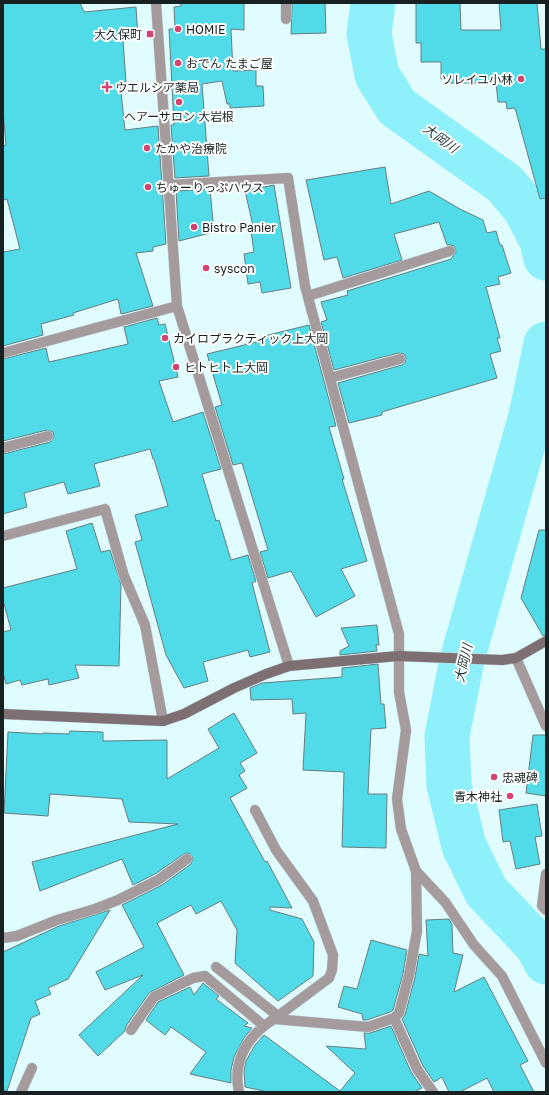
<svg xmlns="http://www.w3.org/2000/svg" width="549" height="1095" font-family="'Golos Text','Noto Sans JP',sans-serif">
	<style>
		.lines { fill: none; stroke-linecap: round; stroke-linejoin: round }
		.river { stroke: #8ef0fb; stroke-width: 45 }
		.building { fill: #51dae7; stroke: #667e80 }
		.lane-casing { stroke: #c1d9dc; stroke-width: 11 }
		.street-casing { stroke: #c1d9dc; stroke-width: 11 }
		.secondary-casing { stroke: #c1d9dc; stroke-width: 11 }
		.lane { stroke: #a59a9c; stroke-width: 10 }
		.street { stroke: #a59a9c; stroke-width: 10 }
		.secondary { stroke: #7e6f72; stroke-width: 10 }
		.poi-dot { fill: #d14472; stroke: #fff; stroke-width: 1.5 }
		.labels { text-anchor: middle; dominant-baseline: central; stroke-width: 4; stroke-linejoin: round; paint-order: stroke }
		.poi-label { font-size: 12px; fill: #172122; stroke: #fff; text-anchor: start }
		.water-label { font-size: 13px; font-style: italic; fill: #1c3436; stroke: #fff }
	</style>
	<rect width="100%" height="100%" fill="#e1fcff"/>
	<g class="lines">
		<path class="river" d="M373,3L369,34L377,75L397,107L505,184L525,208L542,241L546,258
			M546,344L531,416L462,660L447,736L449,785L464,846L486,891L537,945L546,962"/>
	</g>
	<path class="building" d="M3,3H80L84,12L136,7L138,38L123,40L126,82H120L125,130L158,126L166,244L153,247V251L136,253L153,306L121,314L118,299L73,313L74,315L41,324L43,335L3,346V252L20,249L7,199L3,200V146L6,145L3,112Z
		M181,3H244V30L231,29L233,71L256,70V86H263L264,106L230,108V104H227L222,81L202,84L209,176L175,178L171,125H174L169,29H175L174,7L181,6Z
		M292,3H325L326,33L291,34Z
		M416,3H460L461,30H501L499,3H537L541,49H546V198L540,199L515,108L507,109L506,102H498L496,83H450L449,78L441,79V62H421V43H416Z
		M385,167L391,204L429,191L460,209L483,220L487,233L496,231L500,245H502L511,273L498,277L500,284L486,287L500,338H497L501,351L490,354L497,378L382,412V415L349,423L338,383L402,365L405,363L406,358L404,354L398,353L334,370L321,322L327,320L321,302L348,295L347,291L451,259L456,252L454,246L451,245H447L439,222L394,234L402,260L343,278L337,257L324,260L306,180Z
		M274,185L291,288L262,293L260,282L248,284L244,254L254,252L251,231L254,230L245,191Z
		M210,189L214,232L179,241L176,191Z
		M157,318L159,325L165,324L178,377L159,381L173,422L203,412L221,469L202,474L216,521L219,520L231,560L248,555L256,581L252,583L270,652L250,657L248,650L203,662L208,681L184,688L166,655L135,542L142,540L135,515L168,506L154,459H153L150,449L94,464L100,486L68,494L64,482L24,493L27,507L3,514V454L50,442L54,437L53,432L47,430L3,441V359L46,348L49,362L128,344L124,327Z
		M309,325L336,426L329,427L344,479H342L367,561L341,569L355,596L316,617L291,571L268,578L260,552L268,550L242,463L233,465L215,407L222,405L207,354L265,340L264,336Z
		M92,523L101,552L110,550L121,584L119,666L75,665L79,678L49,685L48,679L22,685L20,680L6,684L3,673V632L11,630L3,600V588L77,569L66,531Z
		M539,530H546V635L543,636L521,598Z
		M377,625L379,645H376L377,651L340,655V651L349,646L341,628Z
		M378,664L381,704H384L386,728L371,729L368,794H387L386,848L342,847L344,772L303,770L306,713L293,714L292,699L251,700L250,688L262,683L342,677V668Z
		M234,713L257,753L240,763L245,771L239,775L247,788L230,798L265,862L267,861L292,908L270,907V910L302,919L314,942L313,976L278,1001L235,963L237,930L221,901L196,914L191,905L157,923L184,975L149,993L126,1026L125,1031L98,1056L79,1035L143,975L105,990L96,972L144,947L122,905L162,885L191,864L193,858L189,853L184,854L155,874L133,885L122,859L40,891L32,862L178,824L129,822L122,799L50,794L48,816L4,813L8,732L43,734V733L69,734L70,731L103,732V741L167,740V779L219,748L208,729Z
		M533,735H546V796L526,793Z
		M537,804L542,836L535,837L540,864L516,869L510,841L503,842L499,810Z
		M110,910L68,979L48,988L51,994L35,1001L40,1014L31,1018L7,1091L3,1090V952L59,926Z
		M449,919L452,924L453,953L463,955L454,992L484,977L528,1061L520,1065L534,1092H494L487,1078L460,1092H449L442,1077L434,1082L423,1066L402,1019L405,1015L415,977L419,954L428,956L426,920Z
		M371,940L407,950L403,974L393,1010L390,1012L367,1020H363L362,1014L338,1007L344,986L357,989Z
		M203,983L219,996L216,999L248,1023L244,1026L252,1028L244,1038L234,1057L231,1070V1083L190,1074L206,1052L171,1027L165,1035L146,1020L158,1002L190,987L194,995Z
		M391,1026L411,1072L422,1088L414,1092H268L245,1087L244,1071L246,1061L255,1045L264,1035L340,1091L355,1073L326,1046L366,1049L364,1033H370Z"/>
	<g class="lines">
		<defs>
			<path id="lane" d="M286,3V19
				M308,296L450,251
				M330,378L400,359
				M3,448L48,436
				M3,536L105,509L124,576L145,625L163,721
				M516,658L546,726
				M255,810L276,850L313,901L333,955L332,970L329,978L274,1019
				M546,874L542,906L546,910
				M17,936L57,920L95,909L118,900L158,880L187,859
				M216,967L278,1016
				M394,1018L417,1069L433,1092
				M131,1030L154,997L193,978L205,976L264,1026
				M21,1092L32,1068
				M239,1092C232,1061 248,1035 274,1019L368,1027L394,1018L399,1013L409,975L417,931L416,871"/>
			<path id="street" d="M156,3L177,306L289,666
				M169,185L288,178L305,286L399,634V692L406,730L397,799L401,829L416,871L445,902L474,945L502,976L546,1063
				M3,353L177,306
				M3,938L17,936"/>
			<path id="secondary" d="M3,714L163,721L184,714L234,688L266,674L289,666L398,656L502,660L516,658L546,641"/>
		</defs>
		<use href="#lane" class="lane-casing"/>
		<use href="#street" class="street-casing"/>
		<use href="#secondary" class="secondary-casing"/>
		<use href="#lane" class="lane"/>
		<use href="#street" class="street"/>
		<use href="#secondary" class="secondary"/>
	</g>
	<g class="poi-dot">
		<circle cx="178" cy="29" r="4"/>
		<rect x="146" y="30" width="8" height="8" rx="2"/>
		<circle cx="178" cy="63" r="4"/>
		<circle cx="521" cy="79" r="4"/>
		<path d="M105 81h4v4h4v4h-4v4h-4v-4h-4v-4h4z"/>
		<circle cx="179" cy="102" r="4"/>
		<circle cx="147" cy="148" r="4"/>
		<circle cx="148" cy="187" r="4"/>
		<circle cx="194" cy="227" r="4"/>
		<circle cx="206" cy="268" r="4"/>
		<circle cx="165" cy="338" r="4"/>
		<circle cx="176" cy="367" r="4"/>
		<circle cx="494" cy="777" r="4"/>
		<circle cx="510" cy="796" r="4"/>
	</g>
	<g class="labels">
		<g class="poi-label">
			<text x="186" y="29">HOMIE</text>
			<text x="142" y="34" text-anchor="end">大久保町</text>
			<text x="186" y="63">おでん たまご屋</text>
			<text x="513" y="79" text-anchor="end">ソレイユ小林</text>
			<text x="115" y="87">ウエルシア薬局</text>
			<text x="179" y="116" text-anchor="middle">ヘアーサロン 大岩根</text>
			<text x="155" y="148">たかや治療院</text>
			<text x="156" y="187">ちゅーりっぷハウス</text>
			<text x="202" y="227">Bistro Panier</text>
			<text x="214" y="268">syscon</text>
			<text x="173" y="338">カイロプラクティック上大岡</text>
			<text x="184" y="367">ヒトヒト上大岡</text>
			<text x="502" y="777">忠魂碑</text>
			<text x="502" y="796" text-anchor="end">青木神社</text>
		</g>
		<g class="water-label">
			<text transform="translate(441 138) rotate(36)">大岡川</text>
			<text transform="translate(463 663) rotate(-77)">大岡川</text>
		</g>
	</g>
	<rect width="549" height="1095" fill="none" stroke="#172122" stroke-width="8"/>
</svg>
